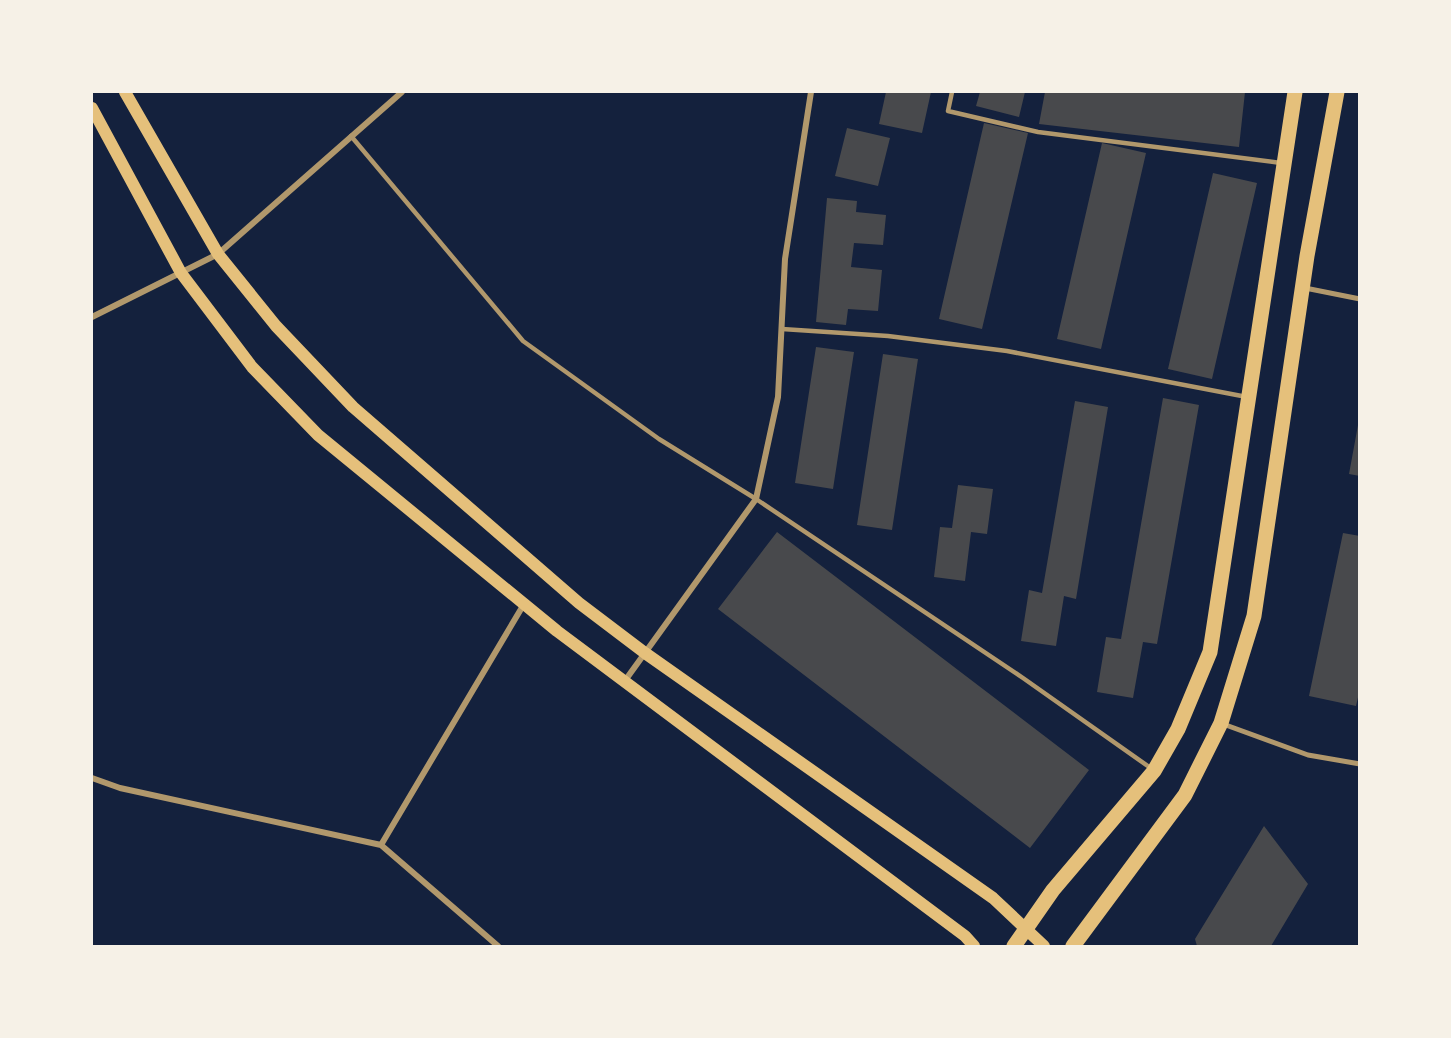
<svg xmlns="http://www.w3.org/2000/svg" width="1451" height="1038" font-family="Inter,sans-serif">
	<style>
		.building { fill: #48494c }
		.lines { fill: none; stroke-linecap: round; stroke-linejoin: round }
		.service { stroke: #b1986c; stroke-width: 4.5 }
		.pedestrian { stroke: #b1986c; stroke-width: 5 }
		.minor { stroke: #b1986c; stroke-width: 6 }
		.secondary { stroke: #e5c07b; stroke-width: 12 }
		.primary { stroke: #e5c07b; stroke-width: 15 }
	</style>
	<rect width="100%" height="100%" fill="#14213d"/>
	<path class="building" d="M886,92H931L922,133L879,124Z
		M980,92H1025L1019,117L976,106Z
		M1045,92H1245L1239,147L1039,124Z
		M984,123L1028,133L982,329L939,319Z
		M847,128L890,138L878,186L835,176Z
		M1102,143L1146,153L1101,349L1057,339Z
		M1213,173L1257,183L1212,379L1168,369Z
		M827,198L857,201L856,212L886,215L883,245L854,243L851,267L882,270L878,311L848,309L846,325L816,322Z
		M816,347L854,352L833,489L795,483Z
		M883,354L918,359L892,530L857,525Z
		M1163,398L1199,405L1157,644L1143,642L1133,698L1097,692L1106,637L1121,639Z
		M1075,401L1108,407L1076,599L1064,596L1056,646L1021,641L1029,590L1042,593Z
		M1358,425H1360V476L1349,474Z
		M958,485L993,489L987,534L971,532L965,581L934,577L940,527L952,528Z
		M777,532L1089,770L1030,848L718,609Z
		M1343,533L1360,536V689L1356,706L1309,696Z
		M1264,826L1308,884L1271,946H1197L1195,939Z"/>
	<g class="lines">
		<path class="service" d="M952,92L948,111L1038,132L1281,163
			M351,136L523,341L659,439L756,499L1023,678L1152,769
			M782,329L888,336L1007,351L1247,397"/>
		<path class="pedestrian" d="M1305,288L1360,299
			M1223,724L1308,755L1360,764"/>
		<path class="minor" d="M92,317L218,254L402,92
			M624,682L756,499L778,397L785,259L811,92
			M92,778L120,788L381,845L498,946
			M381,845L524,604"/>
		<path class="secondary" d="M125,92L218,254L276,326L353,407L579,603L645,653L993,898L1044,946
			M92,108L181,273L252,367L318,435L557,631L965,936L974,946"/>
		<path class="primary" d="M1014,946L1053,890L1154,771L1178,729L1210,652L1295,92
			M1073,946L1185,795L1221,723L1254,616L1307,256L1337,92"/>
	</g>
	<rect width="1451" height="1038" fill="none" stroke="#f6f1e7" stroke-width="186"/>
</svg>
